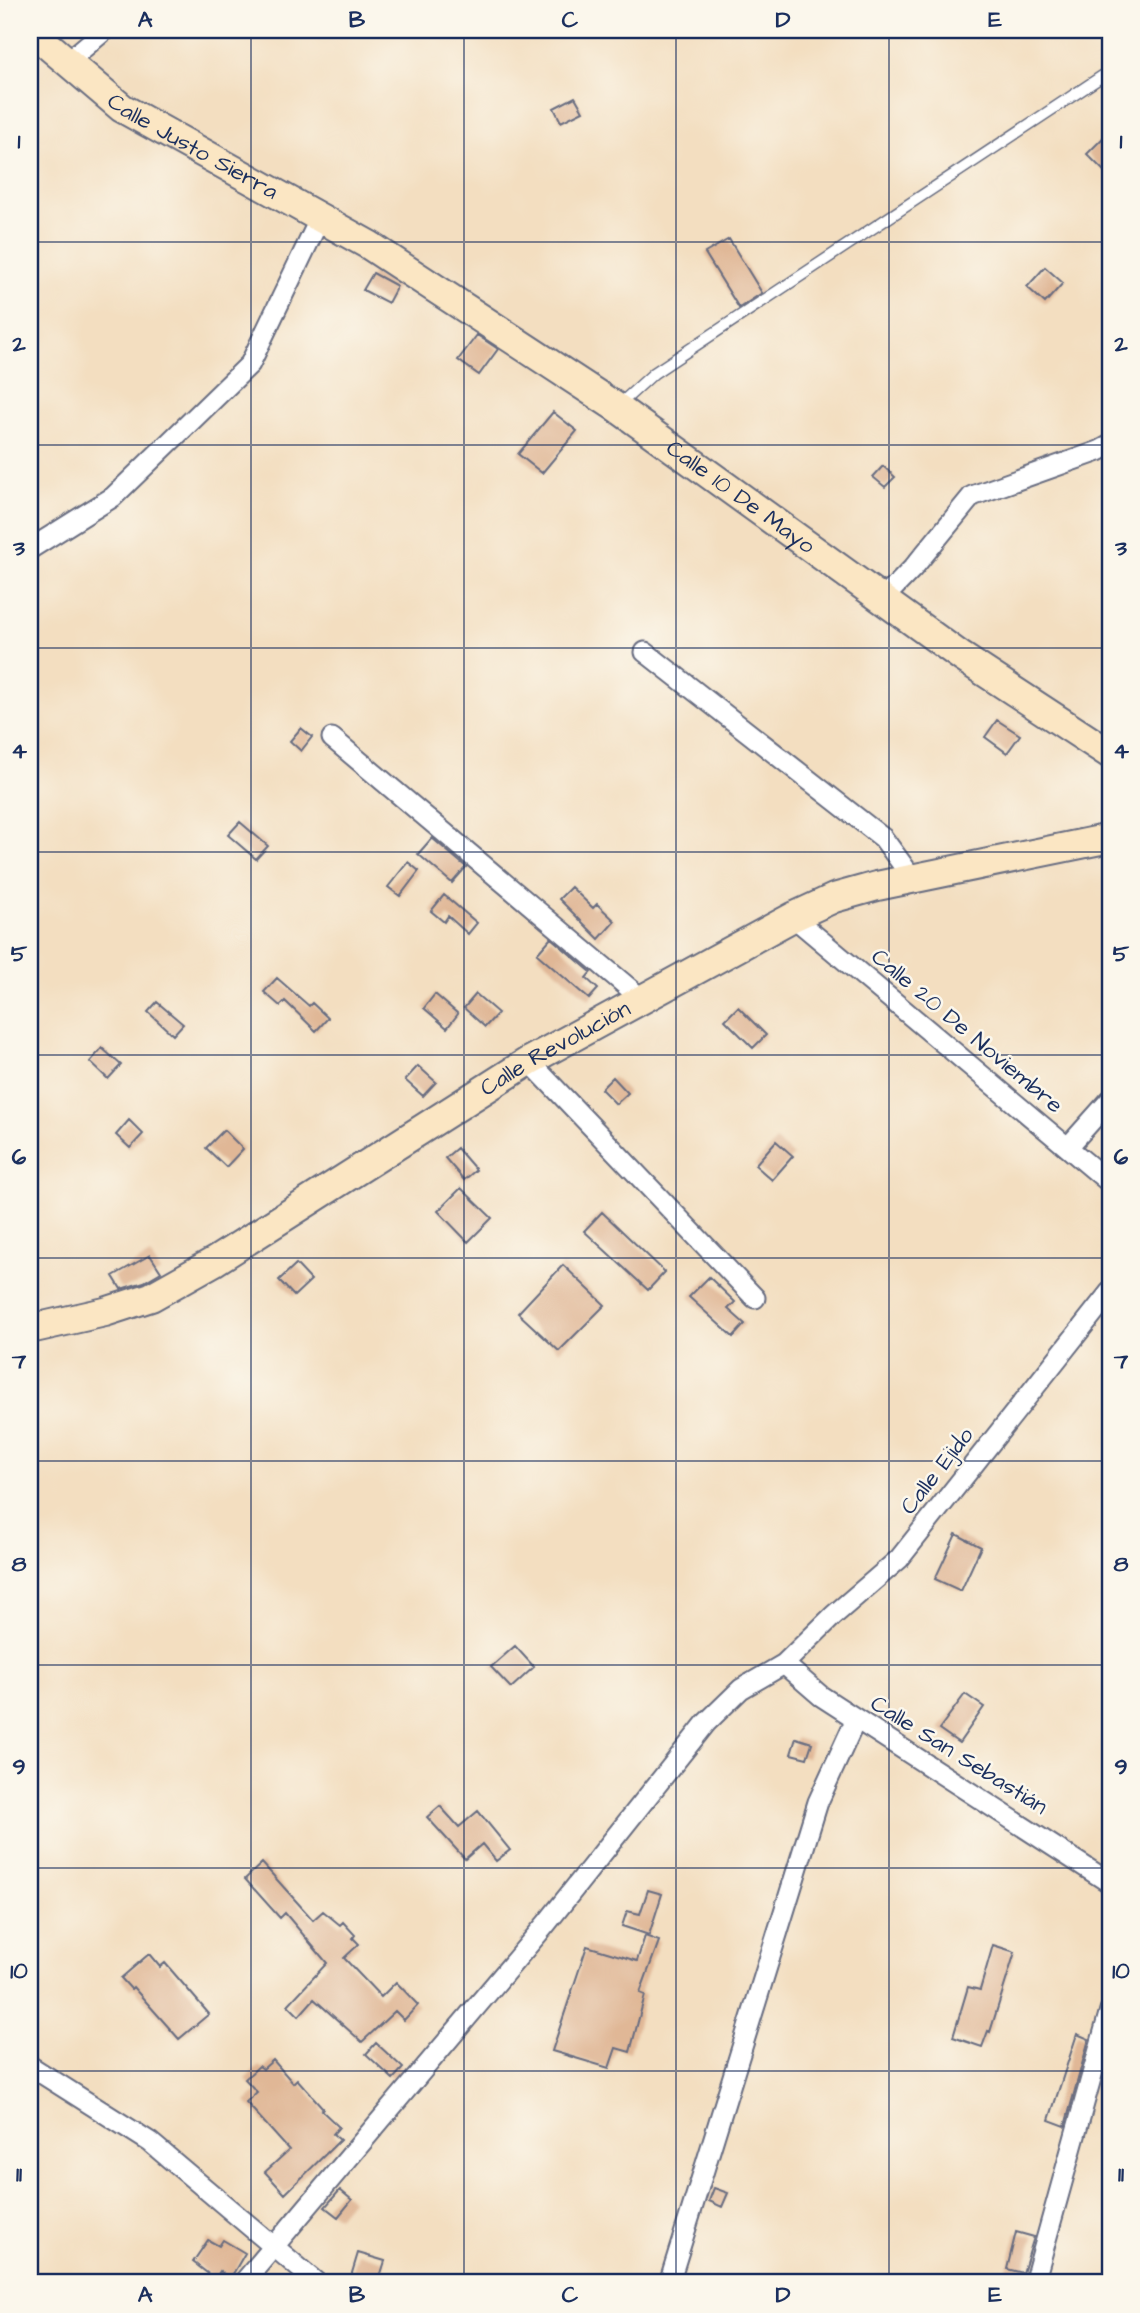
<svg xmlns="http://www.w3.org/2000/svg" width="1140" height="2313" font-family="'Architects Daughter',sans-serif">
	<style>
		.building { fill: #e0b796 }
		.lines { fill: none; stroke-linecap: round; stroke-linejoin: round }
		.lane-casing { stroke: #676c80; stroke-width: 13 }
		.street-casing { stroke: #676c80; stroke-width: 23 }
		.secondary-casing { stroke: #676c80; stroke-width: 32 }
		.lane { stroke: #fff; stroke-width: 10 }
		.street { stroke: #fff; stroke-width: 19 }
		.secondary { stroke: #fbe6c3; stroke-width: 28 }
		.grid { fill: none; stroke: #1b2f5e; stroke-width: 2; stroke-opacity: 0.55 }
		.labels { text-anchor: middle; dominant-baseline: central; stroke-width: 5; stroke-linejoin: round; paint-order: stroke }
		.street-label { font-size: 23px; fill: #1b2f5e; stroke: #fbf7ec }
		.neatline { fill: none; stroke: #1b2f5e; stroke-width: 2.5 }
		.grid-label { font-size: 23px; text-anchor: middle; font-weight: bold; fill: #1b2f5e }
	</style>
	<rect width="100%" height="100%" fill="#fbf7ec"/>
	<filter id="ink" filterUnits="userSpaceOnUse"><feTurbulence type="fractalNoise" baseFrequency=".0143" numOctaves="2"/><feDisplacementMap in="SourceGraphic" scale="14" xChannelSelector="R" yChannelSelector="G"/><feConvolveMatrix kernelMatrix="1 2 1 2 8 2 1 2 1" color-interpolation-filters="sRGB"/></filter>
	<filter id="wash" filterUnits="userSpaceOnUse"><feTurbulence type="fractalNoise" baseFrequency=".00686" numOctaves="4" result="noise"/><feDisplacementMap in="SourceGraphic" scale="28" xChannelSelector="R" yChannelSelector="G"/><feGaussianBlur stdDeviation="1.57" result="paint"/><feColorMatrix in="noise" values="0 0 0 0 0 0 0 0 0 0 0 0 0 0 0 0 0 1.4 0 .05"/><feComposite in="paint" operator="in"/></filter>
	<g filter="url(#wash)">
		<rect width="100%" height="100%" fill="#f3dec0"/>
		<g id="blocks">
			<path class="building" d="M575,97L583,111L561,122L554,108Z
				M1110,131V177L1087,154Z
				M729,239L762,293L739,308L705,253Z
				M1045,267L1063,283L1045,303L1027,287Z
				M373,273L397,286L388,303L363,290Z
				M477,335L498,349L479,375L458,360Z
				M553,412L577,431L542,473L518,454Z
				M883,466L895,477L885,487L873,477Z
				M997,720L1020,735L1007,753L985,737Z
				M301,728L312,737L301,751L290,741Z
				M240,822L268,846L256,859L228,835Z
				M432,838L466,867L452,883L418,854Z
				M408,862L419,871L400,896L388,887Z
				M571,887L593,908L597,904L615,921L599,939L559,899Z
				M444,895L477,923L468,934L448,916L444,922L431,911Z
				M551,938L591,972L586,978L598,989L589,999L537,954Z
				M277,978L309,1006L312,1003L328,1018L316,1031L285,1001L280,1006L264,992Z
				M435,994L458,1014L447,1028L424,1008Z
				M476,994L498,1013L485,1027L464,1008Z
				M157,1002L183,1024L173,1035L148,1012Z
				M738,1007L766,1035L753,1048L725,1020Z
				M102,1048L121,1065L108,1079L90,1062Z
				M418,1066L436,1082L423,1096L405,1080Z
				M613,1077L628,1093L616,1104L601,1089Z
				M129,1120L143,1134L130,1148L116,1135Z
				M224,1130L243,1149L226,1167L206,1148Z
				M776,1141L793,1156L772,1180L755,1165Z
				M457,1148L476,1170L464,1180L445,1158Z
				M461,1188L492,1218L468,1242L438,1211Z
				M602,1212L665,1272L648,1290L584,1231Z
				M150,1255L161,1272L144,1282L121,1289L113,1276Z
				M296,1264L311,1280L294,1296L279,1280Z
				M563,1265L605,1305L559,1351L518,1313Z
				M709,1277L735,1302L728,1309L745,1324L733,1337L689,1297Z
				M956,1534L981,1547L961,1591L935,1579Z
				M515,1646L534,1667L511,1688L491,1667Z
				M965,1694L984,1707L959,1743L939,1729Z
				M796,1738L812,1743L807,1758L791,1754Z
				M440,1806L459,1827L478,1811L510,1850L496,1861L482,1844L465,1859L427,1817Z
				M262,1863L313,1920L323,1911L340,1925L343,1922L355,1935L353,1938L359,1944L344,1958L381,1997L396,1982L418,2005L404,2020L395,2011L362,2042L314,1999L299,2016L288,2005L327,1963L285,1913L280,1918L245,1879Z
				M648,1890L662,1894L649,1935L622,1926L627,1911L640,1914Z
				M645,1936L659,1941L640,1993L645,1995L630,2052L616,2048L609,2068L552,2051L587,1946L637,1961Z
				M993,1945L1015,1952L990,2032L988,2031L982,2047L953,2037L968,1987L980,1990Z
				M149,1954L160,1967L165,1963L209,2014L179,2039L133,1987L131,1989L121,1978Z
				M1077,2034L1089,2039L1065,2126L1049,2120Z
				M376,2043L403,2068L393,2079L366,2054Z
				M273,2060L293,2083L297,2079L323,2108L321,2110L339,2127L333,2134L340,2140L285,2194L265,2172L289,2150L246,2102L257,2092L245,2079L259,2066L263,2069Z
				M714,2188L728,2193L722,2207L709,2201Z
				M340,2190L352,2200L338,2217L325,2207Z
				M1016,2232L1034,2237L1023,2273L1007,2269Z
				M208,2240L219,2246L223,2240L245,2253L230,2279L220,2271L215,2279L193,2262Z
				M358,2253L385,2261L378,2283H349Z"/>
		</g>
	</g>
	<g filter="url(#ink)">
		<use href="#blocks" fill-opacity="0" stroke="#676c80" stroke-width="2"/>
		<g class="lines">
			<defs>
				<path id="lane" d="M619,405L654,373L1110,71"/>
				<path id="street" d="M67,62L105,30
					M30,549L113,497L250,364L320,218
					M882,600L913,568L972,496L1099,451L1110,445
					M645,652L883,838L913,879
					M332,738L642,999
					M793,917L1110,1183
					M529,1061L755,1298
					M1068,1147L1110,1100
					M784,1664L821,1696L1110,1883
					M30,2066L150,2142L317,2283
					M243,2283L546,1924L706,1723L741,1689L784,1664L834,1615L899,1559L1110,1292
					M669,2283L818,1802L856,1719
					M1034,2283L1110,2010"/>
				<g id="secondary">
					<path id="s1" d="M30,30L122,108L369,245L616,407L962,657L1110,754"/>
					<path id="s2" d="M30,1329L105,1312L151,1297L215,1261L529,1061L793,917L834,898L877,886L1110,838"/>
				</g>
			</defs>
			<use href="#lane" class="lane-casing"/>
			<use href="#street" class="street-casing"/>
			<use href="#secondary" class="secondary-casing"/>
			<use href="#lane" class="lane"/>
			<use href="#street" class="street"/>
			<use href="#secondary" class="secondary"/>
		</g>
	</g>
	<path class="grid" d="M251,30V2283M464,30V2283M676,30V2283M889,30V2283M30,242H1110M30,445H1110M30,648H1110M30,852H1110M30,1055H1110M30,1258H1110M30,1461H1110M30,1665H1110M30,1868H1110M30,2071H1110"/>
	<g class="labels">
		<g class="street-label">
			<text stroke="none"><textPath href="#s1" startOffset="201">Calle Justo Sierra</textPath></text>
			<text stroke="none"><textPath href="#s1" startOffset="852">Calle 10 De Mayo</textPath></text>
			<text transform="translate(967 1031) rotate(40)">Calle 20 De Noviembre</text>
			<text stroke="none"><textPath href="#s2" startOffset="600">Calle Revolución</textPath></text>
			<text transform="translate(937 1471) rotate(-52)">Calle Ejido</text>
			<text transform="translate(959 1755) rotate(32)">Calle San Sebastián</text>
		</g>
	</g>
	<rect width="1140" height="2313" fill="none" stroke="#fbf7ec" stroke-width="77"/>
	<rect x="38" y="38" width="1064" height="2236" class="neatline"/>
	<g class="grid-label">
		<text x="145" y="27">A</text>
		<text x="357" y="27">B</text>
		<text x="570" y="27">C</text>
		<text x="783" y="27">D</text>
		<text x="995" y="27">E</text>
		<text x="19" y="148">1</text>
		<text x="1121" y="148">1</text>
		<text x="19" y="351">2</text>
		<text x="1121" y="351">2</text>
		<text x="19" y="555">3</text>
		<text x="1121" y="555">3</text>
		<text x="19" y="758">4</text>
		<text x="1121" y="758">4</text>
		<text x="19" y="961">5</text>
		<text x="1121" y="961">5</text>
		<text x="19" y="1164">6</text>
		<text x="1121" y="1164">6</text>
		<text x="19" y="1368">7</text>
		<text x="1121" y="1368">7</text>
		<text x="19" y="1571">8</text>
		<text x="1121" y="1571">8</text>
		<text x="19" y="1774">9</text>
		<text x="1121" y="1774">9</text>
		<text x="19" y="1978">10</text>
		<text x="1121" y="1978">10</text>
		<text x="19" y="2181">11</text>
		<text x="1121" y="2181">11</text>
		<text x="145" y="2302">A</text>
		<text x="357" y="2302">B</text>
		<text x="570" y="2302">C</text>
		<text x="783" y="2302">D</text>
		<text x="995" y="2302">E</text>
	</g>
</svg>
